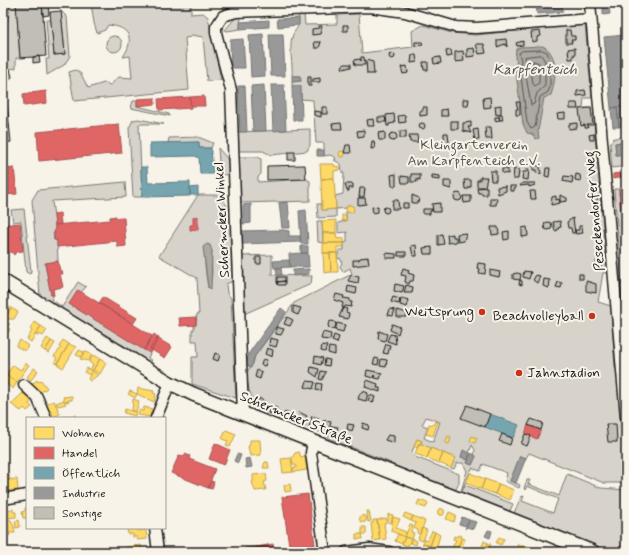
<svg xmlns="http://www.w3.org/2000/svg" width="629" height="555" font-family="Mynerve,sans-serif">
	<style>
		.green { fill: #d7d3cb; stroke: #7a7874; fill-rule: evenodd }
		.water { fill: #aca9a2; stroke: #72716c }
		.homes { fill: #ffd966; stroke: #bba050 }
		.shops { fill: #e06666; stroke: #a55050 }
		.public { fill: #76a5af; stroke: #5b7c83 }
		.industry { fill: #999; stroke: #747474 }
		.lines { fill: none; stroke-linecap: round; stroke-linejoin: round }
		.shore { stroke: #565452; stroke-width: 1 }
		.building { fill: #c0beb5; stroke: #1c1c1c }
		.minor-casing { stroke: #1c1c1c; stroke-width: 13 }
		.major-casing { stroke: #1c1c1c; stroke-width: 16 }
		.minor { stroke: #f7f3e8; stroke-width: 10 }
		.major { stroke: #f7f3e8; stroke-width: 13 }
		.poi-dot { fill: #c8321e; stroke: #f7f3e8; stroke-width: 1.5 }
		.labels { text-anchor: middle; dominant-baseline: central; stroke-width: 4; stroke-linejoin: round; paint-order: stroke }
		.park-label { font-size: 14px; fill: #545351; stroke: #f7f3e8 }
		.street-label { font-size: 14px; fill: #1c1c1c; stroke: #f7f3e8 }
		.poi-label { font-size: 14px; fill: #1c1c1c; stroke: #f7f3e8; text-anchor: end }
		.water-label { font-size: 15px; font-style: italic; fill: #565452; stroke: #f7f3e8 }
	</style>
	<rect width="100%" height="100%" fill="#f7f3e8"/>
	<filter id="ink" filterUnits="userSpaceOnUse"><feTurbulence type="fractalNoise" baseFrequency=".025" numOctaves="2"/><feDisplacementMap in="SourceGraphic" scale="8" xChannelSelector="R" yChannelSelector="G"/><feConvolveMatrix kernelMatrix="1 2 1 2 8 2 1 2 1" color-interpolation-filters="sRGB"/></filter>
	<g filter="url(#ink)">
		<path class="green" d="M9,3H16L20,58H16V68L10,69L3,77V45L9,13Z
			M91,3H187L191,6V14L203,13L208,17L221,80L207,81L203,37L191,35V37L185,38L189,90L74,101L69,72L76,70L81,74L88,88L104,83L110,85L119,77L132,78L130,56L123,57C135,39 130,27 108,25L105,30L97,33L94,23Z
			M218,3H263L264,8L227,9H223Z
			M61,11L67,17L70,56L64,65L47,75L46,59H49L46,20H51L54,55L65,54Z
			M298,13H304L305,25L337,24V15L359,14L362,53L413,47L412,31L423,25L452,33L476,35L585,24L592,98H584L583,108H591L593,124H594L607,273H603L598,302L611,306L615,368L619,375L621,428H624V452L621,451V452L623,455L625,483H604L529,453L526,458L520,456L510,481L520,485L519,488L505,481L507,473L483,464L480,471L472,468L460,494L467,471L463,463H457L454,469L451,468L455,458L421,444L422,441L417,439L412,452L415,457L459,474V483L455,491L390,468L391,463L328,438L330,433L320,432L257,409L249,390L246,373L253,364L255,356L294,303L352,274L350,268L343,272L340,266L342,263L340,258L337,259L339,250H344V243L347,242V232L338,233V223L346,221V208L336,209V217L318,218L317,204H322V210L336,209L335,196L343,194L344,173H342L341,164L334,160L336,159L335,157L330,155L324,156V143H316L313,100L301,99L300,86H292V82L301,81L300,76H292C293,64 289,49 292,37C296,26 301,29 298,13ZM426,417L440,422L433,442L424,438L428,427L422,425ZM472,445L475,450L474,455L476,456L472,465L467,463L468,460L461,457L463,451L469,453Z
			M237,16H241L240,29L227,31L225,30Z
			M106 44a8 8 0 1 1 16 0a8 8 0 1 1-16 0Z
			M133,101H137V106L169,114L170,116L131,108Z
			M138,119L164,124H139L142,197H133L129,128L133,120Z
			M310,129V145L307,151L271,155L263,151H238L237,132Z
			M198,137L213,143L211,148H199V142L168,143L169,138Z
			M626,137V142L615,143L616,155L626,154V166L612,168L610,143L614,138Z
			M218,148L230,162L231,170L227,175L220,174Z
			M238,157H258L261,159V174L258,177V182L306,179L310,181V201L241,203Z
			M125,182L126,197L52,201L56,233H53L54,240H57L58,261L45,264L51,295H54L51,299L62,307L78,282L86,287L70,304L150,353L148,358L152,361L149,363L135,357L137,354L121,344L119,347L40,296L32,200L38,190Z
			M614,189H619L623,230H626V284L622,285Z
			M198,195H220L232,214L233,281L226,284L227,293L231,298L236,398L192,384V357H198L197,341H192V330H194V325H196L197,314H199L197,278L159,256ZM212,251C210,264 215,277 208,288C207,282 204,262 205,256Z
			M24,209L31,271L30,274L26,272L21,221L13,222L11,210Z
			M317,221H322L323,243L318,242Z
			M272,255V275L312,276L311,284L244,314L242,256Z
			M567,474L601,488L626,490V552H604L515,517L514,513L521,497L524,496L522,501L553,513L558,499L527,486L525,490L524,488L527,480H530L528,484L559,496Z
			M465,485L513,504L509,513L461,495Z"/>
		<path class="water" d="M543,46C559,54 556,80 551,95L544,98L538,131L539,138L536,139L532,134L527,133L523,124L515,66L517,60L515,59L516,49L521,47Z
			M207,244L210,245L212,251L211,289L208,287L203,247Z"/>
		<path class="homes" d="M339 154a3 3 0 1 1 6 0a3 3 0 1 1-6 0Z
			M320,164H334V166L340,167V170L334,171V178L321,179Z
			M334,178L336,209L322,210L321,179Z
			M346 209a4 4 0 1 1 8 0a4 4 0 1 1-8 0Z
			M342,215H346V221H342Z
			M336,220V233H323L322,221Z
			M323,233H336L337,239L344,238V243H323Z
			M323,243H344V247H337V253H323Z
			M323,253H330L331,272L324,273Z
			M330,253H337L338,272H331Z
			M5,304L11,308L3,322V308Z
			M11,308L18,312L14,319H8L6,322L10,324L7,327L10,329L7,334L3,331V322Z
			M34,322L41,326L31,342L27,339L32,331L30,329Z
			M41,326L47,330L43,336L39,334L38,336L35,335Z
			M47,338L51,341L45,351L41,348Z
			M20,340L28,346L25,351L16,346Z
			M63,340L69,344L57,364L54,362L57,358L54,356L61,348L59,347Z
			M51,341L55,343L49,353L45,351Z
			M69,344L76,347L63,368L57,364Z
			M79,350L84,352L81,357L76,355Z
			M85,351L92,355L88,361L80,359Z
			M93,355L100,359L92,371L90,370L93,365L89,362Z
			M100,359L106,363L100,374L93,370Z
			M25,363L29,365L17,382L6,375L13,365L21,370Z
			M34,368L38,371L31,380L27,377Z
			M87,368L92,371L90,375L84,372Z
			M92,371L98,375L90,381L88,379Z
			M3,373L17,382L13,389L6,384L7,382L3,379Z
			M37,380L38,382L41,380L47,388L40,393L32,384Z
			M138,388L154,391L153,393L156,394L154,402L137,394Z
			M130,391L137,394L135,398L128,394Z
			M23,393L31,401L29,404L32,407L27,411L24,408L21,411L11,404Z
			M72,396V400H68L69,402L64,401L66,404L58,406L56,403L64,400L63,397Z
			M133,399L139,401L136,412L132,411Z
			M54,401L60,414L53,417L52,412L48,413L45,404Z
			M144,407L152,409L150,417L138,415L139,410L143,411Z
			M125,409L136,412L135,416L124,413Z
			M76,415V418H64V416Z
			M435,421L438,422L433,436L426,434L429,424L433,425Z
			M226,430L236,434L230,447L226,445L228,441L222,439Z
			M448,436L451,437L449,444L445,443Z
			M472,436L477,438L475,443L470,441Z
			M417,439L422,441L417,448L414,446Z
			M250,440H260L261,455L250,456L248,446L250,445Z
			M419,443L431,448L427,458L415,454Z
			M431,448L443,453L439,463L427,458Z
			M299,452L301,457L305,456L307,470L293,472V468H296V465H293L292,458L295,453Z
			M443,453L455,458L451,468L439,463Z
			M291,458L293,472L283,473L281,459Z
			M265,462H268L269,468H263Z
			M470,473L485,479L481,489L466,483Z
			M3,474H9L10,480L3,481Z
			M263,474H266L267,481L264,482L266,490L255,491L252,482H253V475Z
			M17,479L18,490L8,491L6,480Z
			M485,479L499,484L495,494L481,489Z
			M290,484L291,491L285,492L284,485Z
			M499,484L514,490L510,500L495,494Z
			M419,500L428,503L426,508L417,505Z
			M27,507V518H23L22,512L25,511V508Z
			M437.5 512a3.5 3.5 0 1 1 7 0a3.5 3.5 0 1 1-7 0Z
			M13,509V512H16V517L7,518L6,510Z
			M6,510L7,519H3V521V511Z
			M367,511H369L371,521L368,522Z
			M449,512L456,515L454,522L446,519Z
			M405,513L413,516L411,521L403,517Z
			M388,514L393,515L391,523L388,522Z
			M359.5 519a3.5 3.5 0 1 1 7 0a3.5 3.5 0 1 1-7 0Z
			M413,516L425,521L420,534L417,533L418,530L414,528L416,523L411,521Z
			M393,517L400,519L396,528L406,532L405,537L391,531Z
			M386,518L387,522L384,523L386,539L380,540L377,520Z
			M7,520H11L14,527L15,533H10L9,536Z
			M19,520L20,527L16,528L15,521Z
			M373,520H377L380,540L373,541L371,523H373Z
			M8,524L9,536H3V525Z
			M410,524L413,526L411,532L414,533L412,539L417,541L416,545L410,543L411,539L405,537Z
			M362,527H366V534H362Z
			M136,528L137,531L146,530L147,539L137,540V537H133V534H128L127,529Z
			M422,528L427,530L423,541L418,539Z
			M432,531L435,532L430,546L423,543L425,540L427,541Z
			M435,532L440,535L436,549L430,546Z
			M356,534H362L363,539H356Z
			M398,534L405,537L402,544L395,541Z
			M458,535L462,536L456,552H450L456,540L453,539L454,536L457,537Z
			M405,537L411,539L408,546L402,544Z
			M499,537L504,539L501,545L496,543Z
			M462,538L465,539L461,549L456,552Z
			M484,541L488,543L485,552H480Z
			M423,543L430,546L427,552L420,551Z
			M488,543L491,544L488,552H485Z
			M518,544L531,547L529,552L516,551Z
			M141,545L142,549L148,548L149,552L134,551L133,549L126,550V547Z
			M430,546L436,548L434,552H427Z"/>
		<path class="shops" d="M46,91L47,103L24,106L23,94Z
			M204,96L205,106H191L190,97Z
			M190,97L191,108L159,110L158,99Z
			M155,98V104L137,106V99Z
			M119,124L122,153L39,161L37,132Z
			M14,168L17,194L3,195V169Z
			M626,172V176L613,179V174Z
			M624,188L625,193L619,194V189Z
			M625,193H626V230H623L619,194Z
			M60,213L61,224L55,225L54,214Z
			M116,216V218H124L126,246L117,247V241L57,247V240H54L55,225L110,220V217Z
			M198,216V230H190V225H193V217Z
			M20,223L23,251L16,252L14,255L12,252L5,253L3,225Z
			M58,261L60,271H62L63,274H60L63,287L53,289L54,295H51L45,263Z
			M78,290L152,336L144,350L69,304Z
			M103,297L137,318L133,324L99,303Z
			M196,317V325L180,326L179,318Z
			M154,334L159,338L150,353L144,350Z
			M157,338L172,347L165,358L150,349Z
			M528,425L541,430L537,439L525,434Z
			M215,443L230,450L224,465L209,459Z
			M185,454L190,456L189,459L215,469L208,488L171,473L179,455L184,456Z
			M211,481L214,482L212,489L208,488Z
			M308,494L315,545H312V550L303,552H290L282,497Z
			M273,544L274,552H258L257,547Z
			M257,547L258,552H245V548Z"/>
		<path class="public" d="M199,142V148H211L213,174H200L199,158L195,156L150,157V143Z
			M141,167H147L148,183L190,182V196L142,197Z
			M198,187V195H190V188Z
			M490,414L519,425L513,438L485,427Z"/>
		<path class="industry" d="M536,3H562L563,12L537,14Z
			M603,7H609L610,14L603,15Z
			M299,18V25L278,27L277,19Z
			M269,20V27L240,29V22Z
			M263,34L265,76L251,77L249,35Z
			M269,34H283L285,76H271Z
			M624,35L626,57V106L611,108L604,37Z
			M243,39L245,68H231L230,40Z
			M292,76H300L301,81L292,82Z
			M264,85L266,131H253L251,86Z
			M271,85H284L286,130L273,131Z
			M238,86H245L247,132H240Z
			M292,86H301L302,120H293Z
			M626,106V126L619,127L617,107Z
			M617,107L619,127H613L611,108Z
			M626,142V154L616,155L615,143Z
			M317,150H324V156H317Z
			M288,202L290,228H282L279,203Z
			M251,204V223L243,224V205Z
			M306,210L308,244H301L299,211Z
			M283,230L289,231V236H300V242L242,244V231Z
			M301,246H308V253H301Z
			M301,253H308L309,267H290L289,254Z
			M289,260L290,267L274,268L273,261Z
			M276,268H281L282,275H277Z
			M309,269V274L293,276V270Z
			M281,308L286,312L255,356L251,368L246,364L249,353Z
			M463,450L470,453L468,460L461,457Z
			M471,453L476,456L472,465L467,463Z
			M237,454L241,455L238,463L234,461Z
			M520,456L526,458L516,483L510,481Z
			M250,458L252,467L246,468L245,459Z
			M462,517L469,520L466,526L459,524Z
			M469,520L476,522L473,529L467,527L465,529Z
			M488,530L492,531L490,538L485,536Z"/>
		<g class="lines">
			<path class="shore" d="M542,50L547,52L550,60V87L548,92L540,97L535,127L531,129L527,122L520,69L521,60L519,53L522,51Z
				M541,55L545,61V86L537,93L534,104L531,105L525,70V57Z
				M534,61L539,63V83L535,86L533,84L531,70Z"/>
		</g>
		<path class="building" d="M16,3H42L46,56L20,58Z
			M42,3H48L49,15L43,16Z
			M61,11L65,54L54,55L50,12Z
			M343,25H348V31H343Z
			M319,26H322L320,34L312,35V29L319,28Z
			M566,30H570L571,36H575V40H571L572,43H566Z
			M540,31L541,36L537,37V41L532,42L531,32Z
			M506,39L507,47L505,44L497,47V40Z
			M523,41V45L517,46L516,43Z
			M314,42H321L319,48H315Z
			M415,42H422L423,45L415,46Z
			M476,44H484L486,53L479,54Z
			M474,48L475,56L467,57V49Z
			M575,48V55H573V59H569L568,49Z
			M451,50L452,56L447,57L446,51Z
			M463,51L464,61L455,62V52Z
			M389 56a3 3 0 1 1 6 0a3 3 0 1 1-6 0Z
			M412,55H416L417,62L411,63Z
			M39,56L40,62L33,63V57Z
			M361,57H364L365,65H355L354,60L360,59L361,61Z
			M440,57L441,63L434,64L433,58Z
			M366,60L373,62L374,74H367Z
			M423,62H428V70H424Z
			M345,64H351V67L343,69L342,66Z
			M407,66L408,73L403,74L401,67Z
			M10,69L12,77L3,87V77Z
			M308,77H311V86H308Z
			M320,78V82H313V79Z
			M585,90L586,95L577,96V91Z
			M6,94L11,142L3,143V95Z
			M490,97L491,107L484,108L483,98Z
			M463,99H469L468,106H463Z
			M516,102H520V115H516V109H518Z
			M570,103H577L578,109H570Z
			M501,105V113L496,115L495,106Z
			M322,107H327V114H322Z
			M423,107H427V115L420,116V110H423Z
			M591,108L593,125H587L588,128H585V125L581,126L579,109Z
			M447,109L448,116H441V110Z
			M314,111L321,112V117L314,115Z
			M565,113V119H558L557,114Z
			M394,114L395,123L389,124V126H387L386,115Z
			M499,114H502L503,120H500L499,117L500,120L495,121V117H499Z
			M405,115L406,122L399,123L398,116Z
			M378,117H385L386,122H378Z
			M373,119L374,126H368L367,120Z
			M451,121H458V129H451Z
			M471,122V127H468L471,133L463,131V123Z
			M419 126a3 3 0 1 1 6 0a3 3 0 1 1-6 0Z
			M341,123L342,129H333L332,124Z
			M577,123V128L569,129V124Z
			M485,127H491L492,139H486Z
			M478,129L479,140H475L473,130Z
			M364,130V136L358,137L357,131Z
			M400,131H406V138H400Z
			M385,132V140H379L378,133Z
			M444,133H448L449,143L444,144Z
			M389 137a4 4 0 1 1 8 0a4 4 0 1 1-8 0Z
			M594,134V140H590L589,135Z
			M409,135H417L418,142H410Z
			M372,141H374L375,148L371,149Z
			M346,145H350L351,153H344Z
			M288,152H295V160H288Z
			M589,155H593V168L591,167Z
			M305,165L306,179L267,180V166Z
			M533,165L540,166L541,174L536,173V170H533Z
			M546,168H550L549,177L545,176Z
			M502,169H508V174L502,173Z
			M514,169L519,170L518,179H513Z
			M527,169H529L528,180L522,179L523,172H526Z
			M490,171H496V181H491Z
			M396,174V186H392L391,175Z
			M411,174H420V180L417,179V182H411Z
			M576,174L580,175L581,181L575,180Z
			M432,175L440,176V180L432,179Z
			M401,176L409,177V183H402Z
			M564,176L573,177L572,183L563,181Z
			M480,177H487L485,187H477V180H480Z
			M464,180H471V187H469V189H465Z
			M444,181H451V189L444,187Z
			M522,183H535V185L529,187V185L520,186Z
			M345,184H353V188H349V191H347Z
			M506,186V191L498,194L497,187Z
			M510,186H516V188H514V191H510Z
			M487,187V195H482V193H478L477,188Z
			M360,188H365L364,197H359Z
			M530,191H535L536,199H531Z
			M454 197a4 4 0 1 1 8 0a4 4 0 1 1-8 0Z
			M412,195L419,198L418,203H412Z
			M560,195L567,198V201L560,202Z
			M590.5 199a3.5 3.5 0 1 1 7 0a3.5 3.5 0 1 1-7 0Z
			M463,196H471V202L464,203Z
			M556,196V200L559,199L560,203L551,205L552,197Z
			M358,198H365L366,204L358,205Z
			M490,198H497L496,205H490Z
			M393,200H398L399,209H392Z
			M403,203H408V208H403Z
			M440,203V212H433L432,204Z
			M378,206V212L373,213L372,207Z
			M383 210a3 3 0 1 1 6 0a3 3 0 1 1-6 0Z
			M423,209H432V211H430V214H423Z
			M573,218L575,233H572L571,228H568L567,222Z
			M560,221L561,227L558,228V230L555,231L553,222Z
			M544 226a4 4 0 1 1 8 0a4 4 0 1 1-8 0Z
			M579,226H582L583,233L576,234L575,230H579Z
			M491,227H498L499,234L492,235Z
			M527,227L528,236L522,237V228Z
			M509,231V239L504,240L503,232Z
			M466,233L464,241L458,242L457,234Z
			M442,234L444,244L438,245V235Z
			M453,234V237H456V242L448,243L447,235Z
			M416,245L417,256H413L411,246Z
			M432,247V254H424L423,248Z
			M398,252H406V256H398Z
			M386,253L396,254V258H386Z
			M256,257H261V264H256Z
			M368,257L369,264L353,266V260H359L360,258Z
			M596,261H601L602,266H599V269H597Z
			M478,263L486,264L485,274L479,273L480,269L477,268Z
			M403,268L409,270L408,273L414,275L413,281H410L409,284L405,282L406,276L401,275Z
			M490,270L500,272L499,277L490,275Z
			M524,271L531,272L529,279L523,277Z
			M517,273L521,274L520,280L522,281V285L519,284L520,280L513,279V274Z
			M579,274H583V279H579Z
			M351,275L359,277L358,283L348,281Z
			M536,275L540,276L537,283L533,280Z
			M277,277H285V281L277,282Z
			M544,279L550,280L549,288L543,286Z
			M285,281V285H278L277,282Z
			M586,281L596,284V293L586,291Z
			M558,282L562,283L561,288L556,287Z
			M395,284L404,286L402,293L394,291Z
			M406,285L413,287L412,293H404Z
			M348,286L357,288L356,294L347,292Z
			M336,294L344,296L343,298L350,299V302H352L351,307L345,306L344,308L342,307L343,303L334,300Z
			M393,297L400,299L399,304L391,302Z
			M401,298L409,300L407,307L400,305Z
			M293,306L301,308L298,315L293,313Z
			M343,308L347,309L346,312L349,313L348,319L339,317Z
			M390,309L395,310L393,316L388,315Z
			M397,310L407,313L406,317H397Z
			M287,317L293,320L290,326L284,324Z
			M328 325a4 4 0 1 1 8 0a4 4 0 1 1-8 0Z
			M337,323L345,325L343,332L335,330Z
			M392,324L400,327L398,334L390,330Z
			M276,327L284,329L281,335L276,334Z
			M379,331L387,334L385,341L378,339Z
			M323,332L331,334L330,340L321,339Z
			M390,334L395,335L396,344L387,341Z
			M334,335L339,337L337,343L332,341Z
			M270,338L278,340L276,347L269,345Z
			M386,344L390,345L388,354L383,353Z
			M322,345L327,346L325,352L321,351Z
			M329,347L335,348V355L328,353Z
			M267,348L273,350L272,357L265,354Z
			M215,353L220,355L218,361L213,359Z
			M315,356L323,358L321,365L314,363Z
			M375,358L379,359L378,365L373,364Z
			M263,359L267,360L265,366L261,365Z
			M325,359L330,360L329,366L324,365Z
			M381,359L387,360L386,367L380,366Z
			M311,367L319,369L317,377L310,372Z
			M257,370L262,372L260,379L255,377Z
			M367,370L382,373L380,379L375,378L374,375L373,378L366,376Z
			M321,371L326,372L322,380L319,379Z
			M367,380L378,384L377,388H380V392L365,387Z
			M307,381L315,382L313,389L305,387Z
			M317,383L322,384L321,391L316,390Z
			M363,391L368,393L366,401L358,399L360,393Z
			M370,395L375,397L373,403L368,401Z
			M259,398L265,402L264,407L257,405Z
			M467,405L490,414L485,427L461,418Z
			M271,406L277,408L275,415L269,413Z
			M299,412L307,416L303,424L297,422Z
			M283 416a4 4 0 1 1 8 0a4 4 0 1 1-8 0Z
			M312,416L319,418L316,426L314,425L313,428L309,427Z
			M531,419L543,423L541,430L528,425Z
			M324,420L331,422L329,430L322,428Z
			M363,423L369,425L368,430L362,428Z
			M348,424L354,425L352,431L347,429Z
			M606,424H616L617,442H608Z
			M332,426L338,427L336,433L330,432Z
			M502,434L512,438L510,445L499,441Z
			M525,434L531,436L527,446L521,444Z
			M388,435L394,436V443L385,440Z"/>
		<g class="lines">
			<defs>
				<path id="minor" d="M590,3L626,417
					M24,385L37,397L46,418
					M243,414L231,90L216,33V27L223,16L236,12L370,7L405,12L456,27L476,28L591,19
					M156,418L170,383
					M313,442L311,453L325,552
					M3,499L27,495
					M155,528L158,552
					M346,552L369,549L389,552"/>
				<path id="major" d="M3,281L170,383L193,394L593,552"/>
			</defs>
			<use href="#minor" class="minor-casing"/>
			<use href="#major" class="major-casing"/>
			<use href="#minor" class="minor"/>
			<use href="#major" class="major"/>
		</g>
	</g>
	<g class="poi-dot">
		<circle cx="482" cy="312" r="4"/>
		<circle cx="592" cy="316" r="4"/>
		<circle cx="519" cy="373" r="4"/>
	</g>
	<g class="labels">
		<g class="park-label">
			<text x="474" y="145">Kleingartenverein<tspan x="474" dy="16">Am Karpfenteich e.V.</tspan></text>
		</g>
		<g class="street-label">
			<text transform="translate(595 211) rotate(-95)">Peseckendorfer Weg</text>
			<text transform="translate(222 220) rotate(-93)">Schermcker Winkel</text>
			<text transform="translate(296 418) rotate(22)">Schermcker Straße</text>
		</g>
		<g class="poi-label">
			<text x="474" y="312">Weitsprung</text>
			<text x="584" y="316">Beachvolleyball</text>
			<text x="527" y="373" text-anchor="start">Jahnstadion</text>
		</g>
		<g class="water-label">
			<text x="535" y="70">Karpfenteich</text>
		</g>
	</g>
	<rect width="629" height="555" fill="none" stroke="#f7f3e8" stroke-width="16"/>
	<rect x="8" y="8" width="613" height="539" fill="none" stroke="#1c1c1c" stroke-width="1.5" filter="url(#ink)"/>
	<rect x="26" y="417" width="140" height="112" fill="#f7f3e8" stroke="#9f9d96"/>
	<rect x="34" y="427" width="20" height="12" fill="#ffd966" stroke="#9f9d96"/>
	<text x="62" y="437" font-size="12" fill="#1c1c1c">Wohnen</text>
	<rect x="34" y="447" width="20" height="12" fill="#e06666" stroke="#9f9d96"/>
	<text x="62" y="457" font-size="12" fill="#1c1c1c">Handel</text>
	<rect x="34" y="467" width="20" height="12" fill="#76a5af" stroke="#9f9d96"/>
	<text x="62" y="477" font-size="12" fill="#1c1c1c">Öffentlich</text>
	<rect x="34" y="487" width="20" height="12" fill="#999999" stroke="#9f9d96"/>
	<text x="62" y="497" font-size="12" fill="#1c1c1c">Industrie</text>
	<rect x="34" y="507" width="20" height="12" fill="#c0beb5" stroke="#9f9d96"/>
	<text x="62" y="517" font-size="12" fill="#1c1c1c">Sonstige</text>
</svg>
